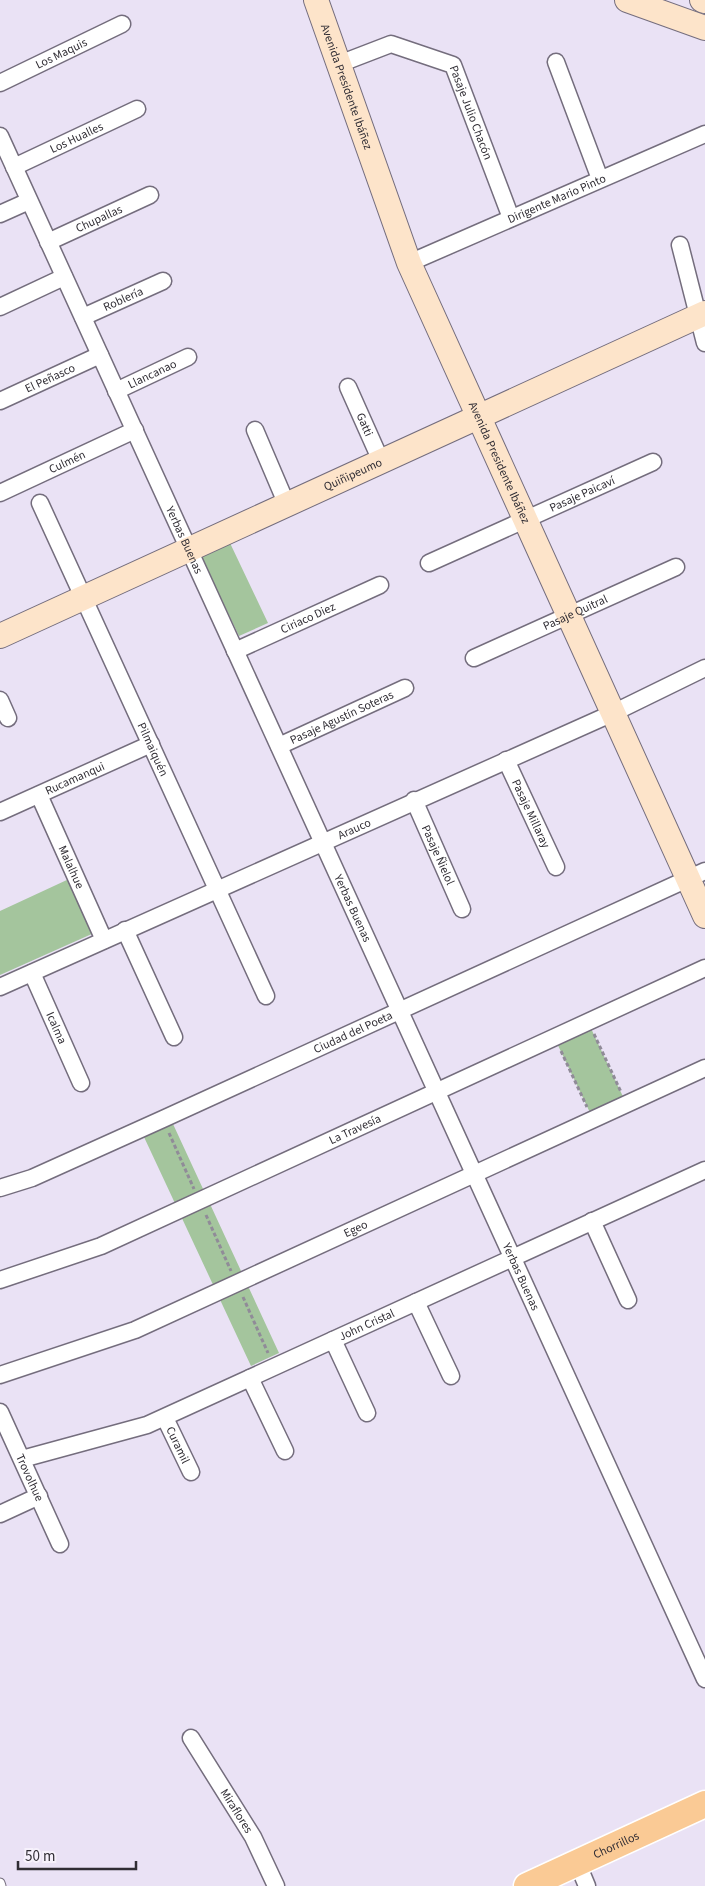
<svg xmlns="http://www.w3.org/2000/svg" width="705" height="1886" font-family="'Source Sans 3',sans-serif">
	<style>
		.green { fill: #a4c59d }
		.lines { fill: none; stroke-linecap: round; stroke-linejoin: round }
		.lane-casing { stroke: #746d7d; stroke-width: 11 }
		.street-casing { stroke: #746d7d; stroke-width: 19 }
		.secondary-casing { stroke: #746d7d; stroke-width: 26 }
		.primary-casing { stroke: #fff; stroke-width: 29 }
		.path { stroke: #908b98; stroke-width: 3; stroke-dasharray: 4 2.5; stroke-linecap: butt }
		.lane { stroke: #fff; stroke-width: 9 }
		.street { stroke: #fff; stroke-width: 16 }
		.secondary { stroke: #fde4ca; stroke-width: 24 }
		.primary { stroke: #faca95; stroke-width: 26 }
		.labels { text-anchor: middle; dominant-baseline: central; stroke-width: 5; stroke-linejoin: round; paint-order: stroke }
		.street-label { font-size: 12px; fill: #302d34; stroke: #f6f1fc }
	</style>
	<rect width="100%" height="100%" fill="#eae2f5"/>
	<path class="green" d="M230,543L268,623L239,636L201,557Z
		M69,879L94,933L0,975V911Z
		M588,1022L626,1103L593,1119L554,1037Z
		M173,1124L279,1353L251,1366L144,1137Z"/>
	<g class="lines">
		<defs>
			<path id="lane" d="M0,1883L1,1886"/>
			<g id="street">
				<path d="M556,62L600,179"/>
				<path id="s1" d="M339,64L391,44L453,65L511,218"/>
				<path id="s2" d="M0,83L122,24"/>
				<path id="s3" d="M0,136L705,1679"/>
				<path id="s4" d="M14,167L137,109"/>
				<path d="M0,214L29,201"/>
				<path id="s5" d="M48,242L150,195"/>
				<path d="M680,245L705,343"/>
				<path id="s6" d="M409,263L705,134"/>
				<path d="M0,307L64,277"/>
				<path id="s7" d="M83,317L163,281"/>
				<path id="s8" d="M348,387L381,461"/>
				<path id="s9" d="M116,391L188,357"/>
				<path id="s10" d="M0,401L100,355"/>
				<path d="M255,430L287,505"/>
				<path id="s11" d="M0,493L135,430"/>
				<path id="s12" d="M40,503L266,996"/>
				<path id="s13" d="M429,563L653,462"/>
				<path id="s14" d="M235,651L380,585"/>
				<path id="s15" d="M474,658L676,567"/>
				<path d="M0,700L8,718"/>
				<path id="s16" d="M279,746L405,688"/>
				<path id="s17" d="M506,760L556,867"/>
				<path id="s18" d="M39,795L104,940"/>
				<path id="s19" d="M414,800L462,909"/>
				<path id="s20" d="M0,812L151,744"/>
				<path d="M125,930L174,1037"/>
				<path id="s21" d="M32,973L81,1083"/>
				<path id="s22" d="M0,987L613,713L705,668"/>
				<path id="s23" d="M0,1188L32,1178L163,1119L705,871"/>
				<path d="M592,1221L628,1300"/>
				<path id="s24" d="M0,1280L101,1246L705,968"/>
				<path d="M416,1302L451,1376"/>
				<path d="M333,1340L367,1413"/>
				<path id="s25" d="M0,1375L135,1330L705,1068"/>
				<path d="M250,1378L285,1451"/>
				<path id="s26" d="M0,1412L60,1544"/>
				<path id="s27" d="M165,1418L191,1472"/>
				<path id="s28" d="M22,1459L147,1425L705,1170"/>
				<path d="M0,1514L39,1496"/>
				<path id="s29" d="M191,1738L253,1837L276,1886"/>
				<path d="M577,1862L587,1886"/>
			</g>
			<g id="secondary">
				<path id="s30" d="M316,0L409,263L705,916"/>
				<path d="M627,0L705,28"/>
				<path d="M702,0L705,1"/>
				<path id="s31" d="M0,636L705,313"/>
			</g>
			<g id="primary">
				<path id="s32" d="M527,1886L705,1804"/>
			</g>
		</defs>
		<use href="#lane" class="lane-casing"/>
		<use href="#street" class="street-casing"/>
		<use href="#secondary" class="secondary-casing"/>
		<use href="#primary" class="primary-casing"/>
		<path class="path" d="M594,1034L621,1092
			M561,1051L587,1107
			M169,1133L194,1189
			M206,1215L231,1271
			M243,1297L268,1353"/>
		<use href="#lane" class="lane"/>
		<use href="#street" class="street"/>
		<use href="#secondary" class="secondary"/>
		<use href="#primary" class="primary"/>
	</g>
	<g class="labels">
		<g class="street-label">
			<text stroke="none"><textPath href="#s2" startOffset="68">Los Maquis</textPath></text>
			<text stroke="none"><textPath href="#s30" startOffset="92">Avenida Presidente Ibáñez</textPath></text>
			<text stroke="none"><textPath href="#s1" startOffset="172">Pasaje Julio Chacón</textPath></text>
			<text stroke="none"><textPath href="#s4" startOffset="69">Los Hualles</textPath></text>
			<text stroke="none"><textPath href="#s6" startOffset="161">Dirigente Mario Pinto</textPath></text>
			<text stroke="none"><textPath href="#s5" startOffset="56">Chupallas</textPath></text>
			<text stroke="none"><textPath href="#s7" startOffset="44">Roblería</textPath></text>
			<text stroke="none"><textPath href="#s9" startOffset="40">Llancanao</textPath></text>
			<text stroke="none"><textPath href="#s10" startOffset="55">El Peñasco</textPath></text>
			<text stroke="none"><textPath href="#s8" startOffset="41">Gatti</textPath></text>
			<text stroke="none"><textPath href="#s11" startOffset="74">Culmén</textPath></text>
			<text stroke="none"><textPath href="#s30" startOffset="498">Avenida Presidente Ibáñez</textPath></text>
			<text stroke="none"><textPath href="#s31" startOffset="388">Quiñipeumo</textPath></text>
			<text stroke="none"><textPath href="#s13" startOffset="168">Pasaje Paicaví</textPath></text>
			<text stroke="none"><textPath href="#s3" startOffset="444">Yerbas Buenas</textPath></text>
			<text stroke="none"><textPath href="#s15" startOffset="111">Pasaje Quitral</textPath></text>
			<text stroke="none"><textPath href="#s14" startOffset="80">Ciriaco Diez</textPath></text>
			<text stroke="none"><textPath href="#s16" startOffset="69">Pasaje Agustín Soteras</textPath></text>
			<text stroke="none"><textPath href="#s12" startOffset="271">Pilmaiquén</textPath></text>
			<text stroke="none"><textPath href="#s20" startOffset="82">Rucamanqui</textPath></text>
			<text stroke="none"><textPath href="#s17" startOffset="59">Pasaje Millaray</textPath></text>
			<text stroke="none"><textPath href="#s22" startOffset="388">Arauco</textPath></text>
			<text stroke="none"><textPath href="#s19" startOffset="60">Pasaje Ñielol</textPath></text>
			<text stroke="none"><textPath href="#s18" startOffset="79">Malalhue</textPath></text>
			<text stroke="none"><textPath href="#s3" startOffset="849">Yerbas Buenas</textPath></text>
			<text stroke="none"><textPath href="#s21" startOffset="60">Icalma</textPath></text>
			<text stroke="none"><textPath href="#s23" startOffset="386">Ciudad del Poeta</textPath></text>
			<text stroke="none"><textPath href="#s24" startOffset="386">La Travesía</textPath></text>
			<text stroke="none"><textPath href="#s25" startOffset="385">Egeo</textPath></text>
			<text stroke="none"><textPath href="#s3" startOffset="1254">Yerbas Buenas</textPath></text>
			<text stroke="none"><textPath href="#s28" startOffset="371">John Cristal</textPath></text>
			<text stroke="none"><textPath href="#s27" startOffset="30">Curamil</textPath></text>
			<text stroke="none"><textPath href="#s26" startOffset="72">Trovolhue</textPath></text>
			<text stroke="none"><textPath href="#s29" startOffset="86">Miraflores</textPath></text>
			<text stroke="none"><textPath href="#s32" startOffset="98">Chorrillos</textPath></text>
		</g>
	</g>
	<path d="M18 1861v8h118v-8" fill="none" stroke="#302d34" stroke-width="2.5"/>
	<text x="25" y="1861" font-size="15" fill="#302d34" stroke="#f6f1fc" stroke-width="4" paint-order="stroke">50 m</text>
</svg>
